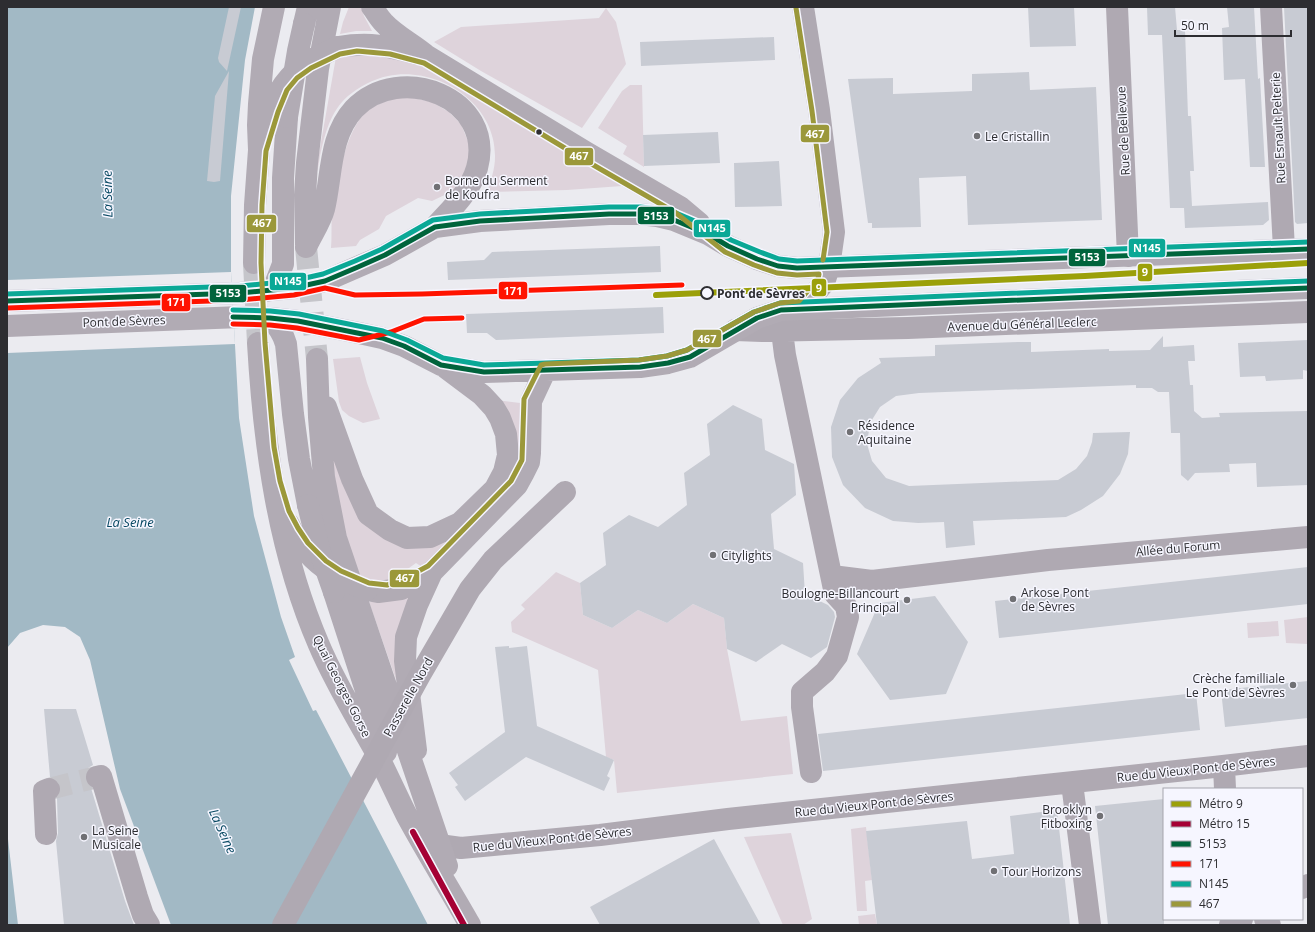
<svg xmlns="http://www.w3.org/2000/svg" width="1315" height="932" font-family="'Open Sans',sans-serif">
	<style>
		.green { fill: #ded3db }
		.water { fill: #a2b9c5 }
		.pier { fill: #ebebf0 }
		.building { fill: #c8cbd3 }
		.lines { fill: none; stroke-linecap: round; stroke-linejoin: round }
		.minor-tunnel { stroke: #c5c5ca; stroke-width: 22; stroke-dasharray: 22 11; stroke-linecap: butt }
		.major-tunnel { stroke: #c5c5ca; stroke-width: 22; stroke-dasharray: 22 11; stroke-linecap: butt }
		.minor { stroke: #afa9b2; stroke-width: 22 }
		.major { stroke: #b1abb4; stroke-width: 22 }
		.minor-bridge { stroke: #afa9b2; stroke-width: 22 }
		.major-bridge { stroke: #b1abb4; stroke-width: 22 }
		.bus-1-casing { stroke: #f6f6ff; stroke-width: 8 }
		.bus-2-casing { stroke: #f6f6ff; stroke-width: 8 }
		.bus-3-casing { stroke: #f6f6ff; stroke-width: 8 }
		.bus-4-casing { stroke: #f6f6ff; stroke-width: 8 }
		.bus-1 { stroke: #00643c; stroke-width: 5 }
		.bus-2 { stroke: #ff1300; stroke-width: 5 }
		.bus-3 { stroke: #0aa896; stroke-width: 5 }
		.bus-4 { stroke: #9b983a; stroke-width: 5 }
		.metro-1-casing { stroke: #f6f6ff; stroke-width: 9 }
		.metro-2-casing { stroke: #f6f6ff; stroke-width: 9 }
		.metro-1 { stroke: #9ba00a; stroke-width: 6 }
		.metro-2 { stroke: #a50034; stroke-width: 6 }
		.bus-dot { fill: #2d2d31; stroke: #f6f6ff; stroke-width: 1.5 }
		.poi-dot { fill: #707074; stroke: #f6f6ff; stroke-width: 1.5 }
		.stop-dot { fill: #f6f6ff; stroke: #2d2d31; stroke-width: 2 }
		.labels { text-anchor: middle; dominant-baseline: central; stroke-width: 3; stroke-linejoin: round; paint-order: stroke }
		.street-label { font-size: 12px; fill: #2d2d31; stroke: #f6f6ff }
		.poi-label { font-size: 12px; fill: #2d2d31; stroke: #f6f6ff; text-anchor: start }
		.stop-label { font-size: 12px; font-weight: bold; fill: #2d2d31; stroke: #f6f6ff; text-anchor: start }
		.water-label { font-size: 13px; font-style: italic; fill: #074862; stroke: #f6f6ff }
		.line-badge { stroke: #f6f6ff; stroke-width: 1.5 }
		.badge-label { font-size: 11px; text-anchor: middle; font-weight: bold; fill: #fff }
	</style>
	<rect width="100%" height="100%" fill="#ebebf0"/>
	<path class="green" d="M349,7H361L364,16L372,31H356L340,34L343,22Z
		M606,8L616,22L626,64L582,128L481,71L434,42L461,27L599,18Z
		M363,51L425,66L583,160L622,186L567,190L487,192C491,180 495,169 495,157C496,103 438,66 388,76C373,79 359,87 348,96C330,112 325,134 320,156C319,162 318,172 315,176L336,57Z
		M630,85H642L644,167L623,154L627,146L598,128L622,91Z
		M394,98H414L432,102L449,112L461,124L473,154L457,189L432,201L418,198L386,216L379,229L360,240L356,246L331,248C332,237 331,225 332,214C336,186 345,130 367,111C374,105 385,102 394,98Z
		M360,357L367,383L380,419L363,423L349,416L342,410L339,402L333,359Z
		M496,400L520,403L521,449L515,475L422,567L416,563L402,573L404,579L376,585L359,575L351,557L339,507L329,436L350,494L416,544L504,485Z
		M556,572L580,583L583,615L612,628L638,610L667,623L693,604L724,618L727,649L741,721L787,716L793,774L617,793L614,760L606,757L598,670L512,632L511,622L525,609L521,605Z
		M417,591L401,694L369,602C387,602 401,600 417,591Z
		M1308,617V644L1286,643L1284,620Z
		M1278,621L1279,636L1248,638L1247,623Z
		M866,827L872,880L865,881L867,911H857L851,829Z
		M791,833L812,919L803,925H783L744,837Z
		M875,914L877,925H859L858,916Z"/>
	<path class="water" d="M7,7H255L245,60L231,196V272L239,418L254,516L281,617L295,657L289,660L313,711L316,710L428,925H171L120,789L90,660L80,637L65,627L43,625L20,633L7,648Z
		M7,810L8,839L18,925H7Z"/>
	<path class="pier" d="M231,272L235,344L7,353V280Z"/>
	<path class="building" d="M229,7H241L227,71L219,62L218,58Z
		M1028,7H1074L1076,46L1030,47Z
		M1147,7H1175L1177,30H1185L1188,116H1191L1194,171H1190L1192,206L1268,202L1269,220L1263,225L1185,228L1184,208H1170L1162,35H1148Z
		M1227,7H1254L1258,79L1260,78L1265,167H1250L1245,79L1224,80L1222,28L1229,27Z
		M1284,7H1308V223L1297,224L1295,222Z
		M774,37L775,60L641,66L640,42Z
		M229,71L220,181L214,182L207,181L215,96Z
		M1029,72L1030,90L1096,87L1102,220L968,225L966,176L919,178L921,227L872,228V223H868L848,79L893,78V94L972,91V74Z
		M718,132L720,163L644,166L643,135Z
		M779,161L782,206L735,207L734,163Z
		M660,246L661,272L448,280L447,262L484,260L492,252Z
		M663,307L664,333L496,340L487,333H467L466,314Z
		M1163,336V347L1194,345L1195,361H1188L1190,385H1193L1194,411L1202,418L1220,417L1219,413L1308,411V485L1257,487L1256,463L1229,464L1230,472L1195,473L1188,481L1181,475L1180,433H1171L1169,392H1158L1152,388H1136V385L919,393L896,396L880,407L870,423L867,444L872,461L886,478L909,486L1058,480L1076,469L1087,456L1092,442L1093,433L1130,432L1128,454L1120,474L1103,496L1081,510L1066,517L973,521L975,545L946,548L944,522L918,523L893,521L865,508L843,485L832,457L831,427L840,400L858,378L881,363L879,358L935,356V345L1018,342H1031V352L1109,349V351L1150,350Z
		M1308,340V371L1303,370V379L1266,381L1265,376L1240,377L1238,343Z
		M733,405L762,419L765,450L794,464L796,495L771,514L774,549L803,563L805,594L828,605L834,612L835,617L827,647L811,658L782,644L756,662L727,649L724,618L693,604L667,623L638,610L612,628L583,615L580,583L606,565L603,533L629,515L658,527L687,505L684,473L710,455L707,424Z
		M1308,567V604L999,638L995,601Z
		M935,596L968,642L946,694L890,700L857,654L879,603Z
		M509,646V648L527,646L537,726L614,760L607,776L610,778L604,791L526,757L465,801L455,787L458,785L449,773L505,732L495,647Z
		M1308,681V718L1225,727L1221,690Z
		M1196,693L1200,730L823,771L818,734Z
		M44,709H76L93,765L88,768L85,773V780L88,785L91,788L125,901L134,925H64L56,841L58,833L57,798L61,790V785L57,779L50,777Z
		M1164,799V925H1108L1095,806Z
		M1057,810L1070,925H877L866,831L967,821L972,859L1014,854L1010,816Z
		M714,839L761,925H600L590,907Z"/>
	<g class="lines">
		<path class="minor-tunnel" d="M49,789L97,777"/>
		<path class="major-tunnel" d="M306,247L317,359
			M254,263L258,343"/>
		<path class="minor" d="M1117,7L1128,256
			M1271,7L1284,249
			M802,308L824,283L829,267L834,232L819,110L803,7
			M735,330L762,331L908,328L1308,312
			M782,331L785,355L835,594L846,606L848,617L837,656L825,672L802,692V707L811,772
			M832,576L872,581L1048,560L1308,537
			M1224,766L1225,789
			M97,777L101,776L137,897L143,915L149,925
			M1072,783L1090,925
			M46,834L44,791L49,789
			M439,845L461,848L600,835L728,819L1214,767L1308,756
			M1302,888L1308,885
			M1265,919L1270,925
			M1230,925L1242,919"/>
		<path class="major" d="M372,7C376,12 379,18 384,23C396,36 413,44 427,56L587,153L680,207L699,223
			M304,24L308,7
			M338,47C370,42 387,46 418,54
			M265,130C270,104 282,81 303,65
			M306,244L305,195L307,163L318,69L330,7
			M306,247C311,236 321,221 324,209C332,176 329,136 354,109C400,61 496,98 477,168C470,192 451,209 435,227
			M254,263L255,205L259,150L258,125L259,104L263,59L274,7
			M268,291L276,282L283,264V178L287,117
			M240,293L293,288L325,281L385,255L435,227L480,221L609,214H639L657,216L674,220L708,234L728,246L757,259L778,266L797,268L1308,249
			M241,317L270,318L298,321L359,333L382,338L404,346L441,365L484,372L640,367L668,363L690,357L757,318L781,310L1308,288
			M270,318C278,326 283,333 286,344L293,414L299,459L308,505
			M258,343C264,446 278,550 319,645C335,683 358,720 378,756C388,776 397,796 407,816C427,853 449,888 470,925
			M317,359L319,417L324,477L336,538L447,866
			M326,407L352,479L368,514L390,530L407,538L430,537L460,523L495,489L504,472L508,455L506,434L500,418L494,408L482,395L446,368
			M288,523C298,544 312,561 332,573
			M367,590L378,592L401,589L432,572L517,485L523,474L529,462L530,453L531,401L545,371
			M334,592L386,752
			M416,750L405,661L406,637L417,605L432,572"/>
		<path class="minor-bridge" d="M283,925L420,675L470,589L493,560L565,492"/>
		<path class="major-bridge" d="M307,62L338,47
			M287,117L298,51L304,24
			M7,301L240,293
			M7,326L241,317
			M308,505L320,552L334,592
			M338,577L367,590"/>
		<defs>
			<path id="bus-1" d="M7,301L240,293L293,288L325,281L358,267L385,255L435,227L480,221L609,214H639L657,216L674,220L708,234L728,246L757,259L778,266L797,268L1308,249
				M233,317L270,318L298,321L382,338L404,346L441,365L484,372L640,367L668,363L690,357L757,318L781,310L1308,288"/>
			<path id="bus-2" d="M7,308L240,300L294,295L325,288L355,295L422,294L682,285
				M233,324L270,325L297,328L359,340L391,332L424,319L462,318"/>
			<path id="bus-3" d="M7,294L240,286L292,281L323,274L355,261L382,249L433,220L480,214L609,207H640L659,209L676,213L711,228L731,240L760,252L779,259L797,261L1308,242
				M233,310L270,311L299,314L383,331L407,340L443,358L484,365L639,360L667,356L687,350L754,312L780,303L1308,281"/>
			<path id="bus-4" d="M796,8L812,111L827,232L823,260
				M357,51L390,54L424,63L583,159L676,213L725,252L754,265L777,273L797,275L819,274L818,279L799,301L780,303L754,312L687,350L667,356L639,360L545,364L541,365L524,399L522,460L511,481L428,566L398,582L387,585L369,583L341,571L326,561L308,543L298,528L289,511L280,481L274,447L265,343L261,263L262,205L266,151L278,112L287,90L297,78L311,68L340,54Z"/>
		</defs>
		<use href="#bus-1" class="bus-1-casing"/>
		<use href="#bus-2" class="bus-2-casing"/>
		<use href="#bus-3" class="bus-3-casing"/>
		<use href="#bus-4" class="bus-4-casing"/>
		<use href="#bus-1" class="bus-1"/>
		<use href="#bus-2" class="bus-2"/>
		<use href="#bus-3" class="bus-3"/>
		<use href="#bus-4" class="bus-4"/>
		<defs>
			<path id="metro-1" d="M656,295L1085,276L1308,263"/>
			<path id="metro-2" d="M413,832L464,925"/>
		</defs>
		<use href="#metro-1" class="metro-1-casing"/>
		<use href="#metro-2" class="metro-2-casing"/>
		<use href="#metro-1" class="metro-1"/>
		<use href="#metro-2" class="metro-2"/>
	</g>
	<circle class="bus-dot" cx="539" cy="132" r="3.5"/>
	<g class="poi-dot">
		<circle cx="977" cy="136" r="4"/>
		<circle cx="437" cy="187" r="4"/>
		<circle cx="850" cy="432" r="4"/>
		<circle cx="713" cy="555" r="4"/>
		<circle cx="1013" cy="599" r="4"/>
		<circle cx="907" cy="600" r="4"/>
		<circle cx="1293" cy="685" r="4"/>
		<circle cx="1100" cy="816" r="4"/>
		<circle cx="84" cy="837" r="4"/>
		<circle cx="994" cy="871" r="4"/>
	</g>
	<circle class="stop-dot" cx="707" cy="293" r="6"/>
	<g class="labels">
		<g class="street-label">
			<text transform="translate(1278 128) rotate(-93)">Rue Esnault Pelterie</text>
			<text transform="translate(1123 131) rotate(-93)">Rue de Bellevue</text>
			<text transform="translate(124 321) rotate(-2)">Pont de Sèvres</text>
			<text transform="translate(1022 324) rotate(-2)">Avenue du Général Leclerc</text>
			<text transform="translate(1178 548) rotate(-5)">Allée du Forum</text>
			<text transform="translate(342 686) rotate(63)">Quai Georges Gorse</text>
			<text transform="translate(408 697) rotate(-61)">Passerelle Nord</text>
			<text transform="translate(1196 769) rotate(-6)">Rue du Vieux Pont de Sèvres</text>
			<text transform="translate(874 804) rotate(-6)">Rue du Vieux Pont de Sèvres</text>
			<text transform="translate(552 839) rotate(-6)">Rue du Vieux Pont de Sèvres</text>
		</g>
		<g class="poi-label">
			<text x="985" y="136">Le Cristallin</text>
			<text x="445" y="180">Borne du Serment<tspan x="445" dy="14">de Koufra</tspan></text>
			<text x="858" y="425">Résidence<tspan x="858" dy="14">Aquitaine</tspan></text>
			<text x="721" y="555">Citylights</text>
			<text x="1021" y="592">Arkose Pont<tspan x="1021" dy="14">de Sèvres</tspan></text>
			<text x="899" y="593" text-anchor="end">Boulogne-Billancourt<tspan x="899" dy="14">Principal</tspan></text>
			<text x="1285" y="678" text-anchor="end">Crèche familliale<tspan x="1285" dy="14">Le Pont de Sèvres</tspan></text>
			<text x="1092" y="809" text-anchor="end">Brooklyn<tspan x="1092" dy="14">Fitboxing</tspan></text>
			<text x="92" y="830">La Seine<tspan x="92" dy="14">Musicale</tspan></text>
			<text x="1002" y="871">Tour Horizons</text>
		</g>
		<g class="stop-label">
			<text x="717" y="293">Pont de Sèvres</text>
		</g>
		<g class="water-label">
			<text transform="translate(107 194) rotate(-91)">La Seine</text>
			<text x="130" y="522">La Seine</text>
			<text transform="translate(223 831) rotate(66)">La Seine</text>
		</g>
	</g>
	<g class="line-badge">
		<rect x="800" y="124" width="30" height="19" rx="4" fill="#9b983a"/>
		<rect x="564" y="147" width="30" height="19" rx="4" fill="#9b983a"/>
		<rect x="637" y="206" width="38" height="19" rx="4" fill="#00643c"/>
		<rect x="246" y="214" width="31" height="19" rx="4" fill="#9b983a"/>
		<rect x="693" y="219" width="38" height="19" rx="4" fill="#0aa896"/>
		<rect x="1128" y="238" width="38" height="20" rx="4" fill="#0aa896"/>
		<rect x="1068" y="248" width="38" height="19" rx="4" fill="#00643c"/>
		<rect x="1137" y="263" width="16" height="19" rx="4" fill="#9ba00a"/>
		<rect x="269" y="272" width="38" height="19" rx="4" fill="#0aa896"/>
		<rect x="811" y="278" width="16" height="19" rx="4" fill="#9ba00a"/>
		<rect x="498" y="281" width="30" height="19" rx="4" fill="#ff1300"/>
		<rect x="209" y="284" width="38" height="19" rx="4" fill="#00643c"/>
		<rect x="161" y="293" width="30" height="19" rx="4" fill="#ff1300"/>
		<rect x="692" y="329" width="30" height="19" rx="4" fill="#9b983a"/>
		<rect x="389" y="569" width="31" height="19" rx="4" fill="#9b983a"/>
	</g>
	<g class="badge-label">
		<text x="815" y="138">467</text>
		<text x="579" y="160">467</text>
		<text x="656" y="220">5153</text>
		<text x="262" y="227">467</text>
		<text x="712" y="232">N145</text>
		<text x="1147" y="252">N145</text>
		<text x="1087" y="261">5153</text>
		<text x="1145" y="276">9</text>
		<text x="288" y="285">N145</text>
		<text x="819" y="292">9</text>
		<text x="513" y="295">171</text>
		<text x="228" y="297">5153</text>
		<text x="176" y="306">171</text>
		<text x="707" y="343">467</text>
		<text x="405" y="582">467</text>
	</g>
	<rect width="1315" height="932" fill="none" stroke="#2d2d31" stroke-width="16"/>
	<rect x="1163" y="788" width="140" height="132" fill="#f6f6ff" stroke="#a6a6ad"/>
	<rect x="1171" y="801" width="20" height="6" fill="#9ba00a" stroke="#a6a6ad"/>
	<text x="1199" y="808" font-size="12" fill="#2d2d31">Métro 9</text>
	<rect x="1171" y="821" width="20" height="6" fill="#a50034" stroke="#a6a6ad"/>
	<text x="1199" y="828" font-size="12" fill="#2d2d31">Métro 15</text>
	<rect x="1171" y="841" width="20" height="6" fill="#00643c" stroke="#a6a6ad"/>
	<text x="1199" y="848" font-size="12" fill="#2d2d31">5153</text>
	<rect x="1171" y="861" width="20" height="6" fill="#ff1300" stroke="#a6a6ad"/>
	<text x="1199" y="868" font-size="12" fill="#2d2d31">171</text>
	<rect x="1171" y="881" width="20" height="6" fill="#0aa896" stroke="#a6a6ad"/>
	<text x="1199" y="888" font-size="12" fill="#2d2d31">N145</text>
	<rect x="1171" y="901" width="20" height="6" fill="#9b983a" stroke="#a6a6ad"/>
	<text x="1199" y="908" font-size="12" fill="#2d2d31">467</text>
	<path d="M1175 30v6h116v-6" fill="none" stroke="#2d2d31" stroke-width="2"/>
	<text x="1181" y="30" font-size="12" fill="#2d2d31" stroke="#f6f6ff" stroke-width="3" paint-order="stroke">50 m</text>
</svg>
